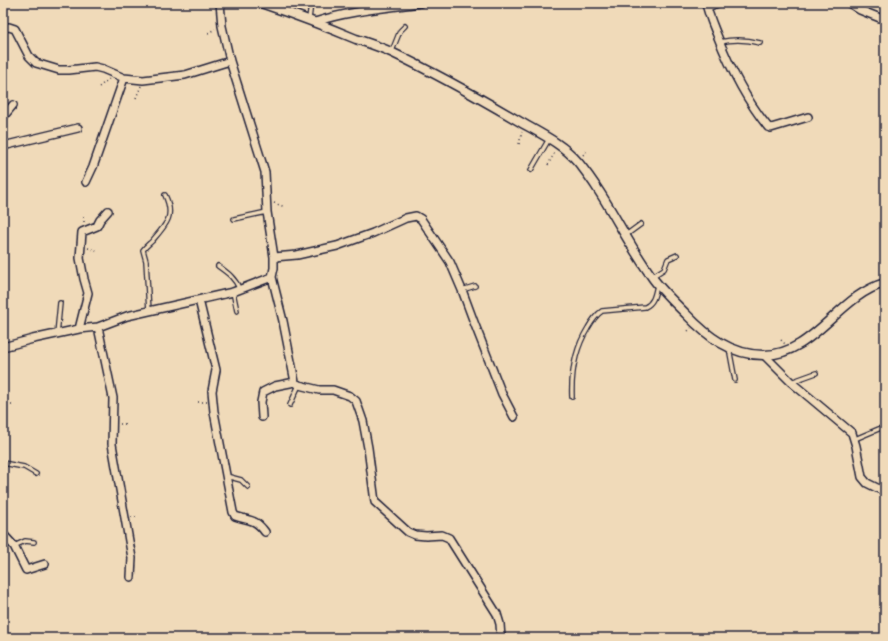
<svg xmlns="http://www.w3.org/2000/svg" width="888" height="641" font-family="'Indie Flower',sans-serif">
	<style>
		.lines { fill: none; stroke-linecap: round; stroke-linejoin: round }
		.service-casing { stroke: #22223b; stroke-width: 6 }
		.minor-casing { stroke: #22223b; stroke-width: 10 }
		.tertiary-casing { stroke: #22223b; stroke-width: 11 }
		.path { stroke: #22223b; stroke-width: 1.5; stroke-dasharray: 1 3; stroke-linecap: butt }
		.service { stroke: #f0dab9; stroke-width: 3.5 }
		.minor { stroke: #f0dab9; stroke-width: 7 }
		.tertiary { stroke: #f0dab9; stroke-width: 8 }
	</style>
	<rect width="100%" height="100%" fill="#f0dab9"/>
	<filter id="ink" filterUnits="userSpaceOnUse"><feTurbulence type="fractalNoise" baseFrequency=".025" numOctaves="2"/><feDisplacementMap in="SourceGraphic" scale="8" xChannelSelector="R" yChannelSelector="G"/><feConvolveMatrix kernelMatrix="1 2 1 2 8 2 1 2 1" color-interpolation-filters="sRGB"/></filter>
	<g filter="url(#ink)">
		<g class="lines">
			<defs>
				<path id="service" d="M708,9L723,3
					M309,19L311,3
					M720,42C734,39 745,39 760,43
					M392,51L400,31L405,26
					M531,170L549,139
					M234,219L267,212
					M626,235L641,224
					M218,266C228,273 235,278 240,290
					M653,276L664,269L668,259L677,255
					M462,290L475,286
					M233,292L237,311
					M149,311L146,261L143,250C146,246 149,244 152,241C167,224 175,216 165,195
					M57,334L60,303
					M729,348L735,380
					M791,382L816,373
					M572,397C571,372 575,349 588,328C592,321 596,315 602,311L645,307C654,303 655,294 657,285
					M290,405L299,385
					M855,439L881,428H885
					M3,463L24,467L36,474
					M226,476L241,480L248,487
					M14,546L25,541L34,542"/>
				<path id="minor" d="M706,3C708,14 713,25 717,35C730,68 746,100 768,127L771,128L808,117
					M849,3L860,10L885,20
					M315,22C348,11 385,8 420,3
					M3,28L9,27L15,29L29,56L36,63L59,70H69L95,67L103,69L124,78L143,80L185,75L230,61
					M3,117L13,105
					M3,146L78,128
					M86,182L93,167L124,78
					M274,257L297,255L337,246L373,233L406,218L416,216L421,219L450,262L462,290L475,325L502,394L514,417
					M272,277L283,321L295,382L299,385L319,390H333L350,396L356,401L363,421L368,448L375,502L408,532L415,535L426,536L442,535L449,538L497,614L500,624L501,638
					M199,300L216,370L212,391L214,412L233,512L235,516C249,521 255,518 265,532
					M98,327L113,398L112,444L132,558L131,577
					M79,329L88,293L84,279L80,258L82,232L97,226L100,220L108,211
					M3,347L33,339L79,329L98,327L127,316L233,292L272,277L274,268V257L267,212L265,172L230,61L222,26L220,3
					M764,355L791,382L852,433L856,446L862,477L867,483L885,492
					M262,417L261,402L263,392L275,386L295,382
					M3,534L14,546L26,570L45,564"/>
				<path id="tertiary" d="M261,3C293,14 325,26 356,39C368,43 381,47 393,53C435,73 476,96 517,120C537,132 562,143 578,162C607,197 625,240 652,277C661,290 674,302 686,314C707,336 731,355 763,355C813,356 839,295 885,283"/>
			</defs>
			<use href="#service" class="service-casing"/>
			<use href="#minor" class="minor-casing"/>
			<use href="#tertiary" class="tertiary-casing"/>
			<path class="path" d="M208,33L215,29
				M99,87L109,79
				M136,98L141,86
				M519,144L522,132
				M583,155L588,149
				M548,165L555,152
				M274,203L285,207
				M84,217V224
				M88,248L98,251
				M688,331L691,328
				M781,340L785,344
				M198,402H207
				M3,405H14
				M120,424H126
				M131,517H138"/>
			<use href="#service" class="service"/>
			<use href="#minor" class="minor"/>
			<use href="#tertiary" class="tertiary"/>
		</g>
	</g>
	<rect width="888" height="641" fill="none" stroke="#f0dab9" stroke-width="16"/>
	<rect x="8" y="8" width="872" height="625" fill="none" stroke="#22223b" stroke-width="1.5" filter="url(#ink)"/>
</svg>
